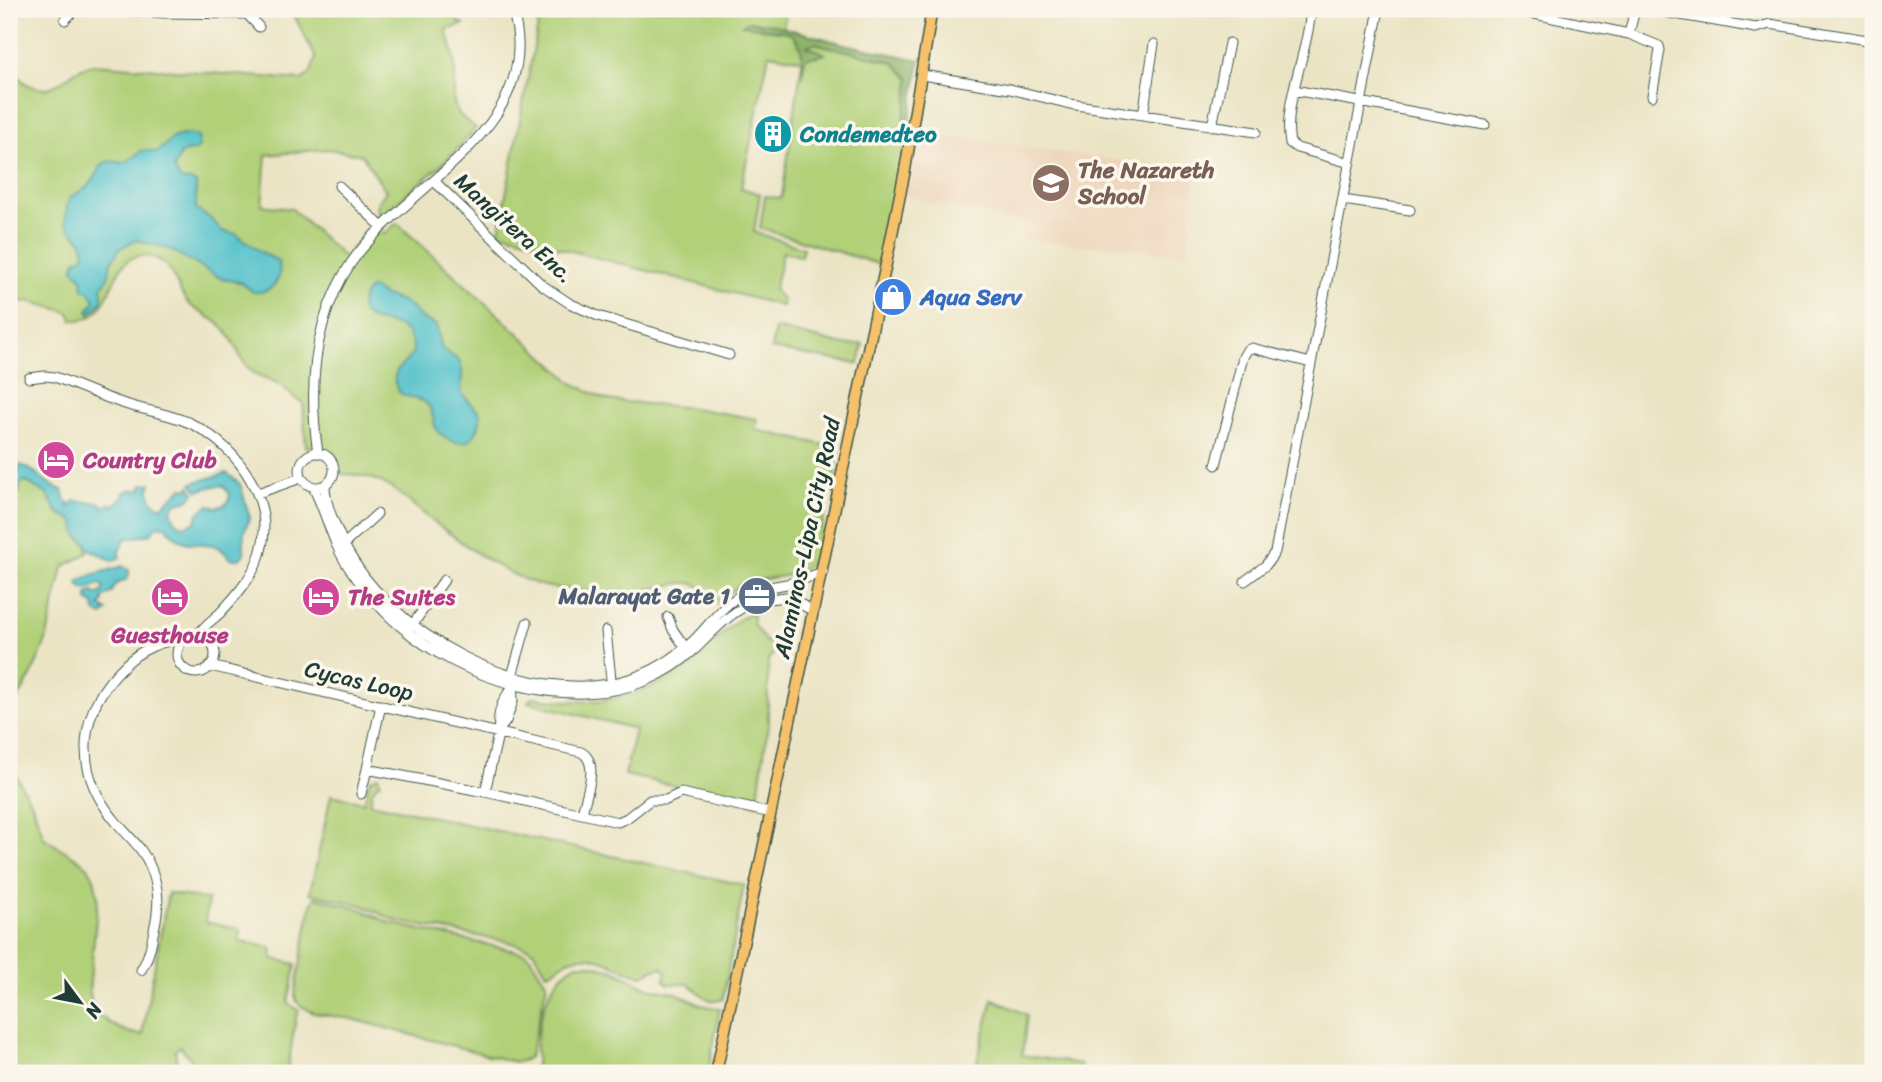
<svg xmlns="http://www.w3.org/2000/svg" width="1882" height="1082" font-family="Sriracha,sans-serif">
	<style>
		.built { fill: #eed6bb }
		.green { fill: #b1d078; stroke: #688656; stroke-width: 2 }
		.forest { fill: #8cb268; stroke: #56784e; stroke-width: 2 }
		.water { fill: #54c2cb; stroke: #3a8080; stroke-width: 2 }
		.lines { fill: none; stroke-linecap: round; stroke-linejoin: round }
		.minor-casing { stroke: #3e564a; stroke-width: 11 }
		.major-casing { stroke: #3e564a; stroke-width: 13 }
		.minor { stroke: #fff; stroke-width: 9 }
		.major { stroke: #f5c16b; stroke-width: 10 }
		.labels { text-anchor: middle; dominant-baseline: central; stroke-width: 7; stroke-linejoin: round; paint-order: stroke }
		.culture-label { font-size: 23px; font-weight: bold; fill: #0d838f; stroke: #fbf7ec; text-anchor: start }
		.education-label { font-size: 23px; font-weight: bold; fill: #785e54; stroke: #fbf7ec; text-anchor: start }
		.street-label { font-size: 23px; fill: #1f3d34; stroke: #fbf7ec }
		.shop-label { font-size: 23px; font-weight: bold; fill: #366cbe; stroke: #fbf7ec; text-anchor: start }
		.hotel-label { font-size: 23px; font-weight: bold; fill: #b23c85; stroke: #fbf7ec; text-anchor: start }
		.service-label { font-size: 23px; font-weight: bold; fill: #4e5e75; stroke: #fbf7ec; text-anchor: end }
	</style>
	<rect width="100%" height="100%" fill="#fbf7ec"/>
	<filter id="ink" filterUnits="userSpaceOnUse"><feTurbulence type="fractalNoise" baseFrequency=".0143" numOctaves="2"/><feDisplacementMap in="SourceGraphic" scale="14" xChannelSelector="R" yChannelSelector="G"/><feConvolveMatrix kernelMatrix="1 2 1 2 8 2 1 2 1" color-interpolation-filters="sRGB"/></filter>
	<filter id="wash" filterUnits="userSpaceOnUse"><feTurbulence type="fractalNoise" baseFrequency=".00686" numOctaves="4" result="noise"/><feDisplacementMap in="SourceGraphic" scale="28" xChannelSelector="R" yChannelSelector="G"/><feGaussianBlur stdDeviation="1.57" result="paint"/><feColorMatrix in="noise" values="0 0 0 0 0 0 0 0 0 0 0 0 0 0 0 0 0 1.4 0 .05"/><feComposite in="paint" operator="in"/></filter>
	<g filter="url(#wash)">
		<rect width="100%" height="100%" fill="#ebe4c4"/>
		<path class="built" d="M914,132L1197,171L1187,254L1020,239L1022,222L904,196Z"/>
		<path class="green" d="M9,9H13C12,32 4,74 29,85C37,88 42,90 51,87C68,81 70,69 94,64L301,80L310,74L316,58L291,9H453L459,23L465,24L446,30C451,43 455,55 455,69C455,100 446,109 476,128L445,162L380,216L378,214L377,203L386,191L362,155L328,149L266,155L262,205L292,209L345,258L372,224L384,234L397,223L574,384L602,398L614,401L693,408L757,419L755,430L839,448L833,490L827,494C824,513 822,535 816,554C805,583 766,574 743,584C733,588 726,596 718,604C711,595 702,584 689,583C671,582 653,590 636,592C612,594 556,591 534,583C496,570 461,542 429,518C398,493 384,474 341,474C336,454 326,446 306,447L303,402C293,400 290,392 282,386C271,378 259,379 249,369C236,355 237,340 219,324C210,316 197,312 188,303C175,289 174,259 147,256C104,251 119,324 72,320L70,314L65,311L28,301L9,304Z
			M541,9H781L786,14L783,28L750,21L761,29L788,32L793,35L803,51V60L769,54L741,188L760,194L754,232L803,248L801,256L783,252L774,290L783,300L782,306L499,232Z
			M814,43L893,62L909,78C912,96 903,113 902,131L907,133L880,262L878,264L760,228L765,196L780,198L782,196L800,76L802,75L805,59L809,55V48L806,45Z
			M775,328L844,345L863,344L859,364L771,349Z
			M25,481L47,494L57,512L74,521L79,538L87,544L88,553L63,567L46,641L31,676L9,713V493L11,495L19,492L20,484Z
			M753,612V624L766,642L778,640L780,645L768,660V725L757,804L625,775L635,729L528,702L532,697C594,708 650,699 699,657C717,641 730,622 753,612Z
			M9,764L32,804L44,838L78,859L88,867L94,878L98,898L89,992C91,1017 120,1032 142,1035L168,893L208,900L205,922L240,929V941L272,948L273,959L296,964L288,1003L299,1011L296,1017L287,1073H195L192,1060L180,1046L175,1051L179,1073H9Z
			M378,776L381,783L378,782L372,792L370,803L744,885L723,999C706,1006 702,991 688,984H668L664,980L666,972L662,967L652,970L643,976C619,971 597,950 571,959C562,962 556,971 547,973L534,952L528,948L509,942L397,921L361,905L310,893L331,795L364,802L370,780Z
			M315,897L360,909L390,923L525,953L530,957L547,984L530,1056C521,1065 511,1061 499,1058L352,1019L314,1013L301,1006L297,1002L295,996L296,987L311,905Z
			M577,964H588L614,970L648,988L676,993L701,1005L720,1009L708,1073H534C538,1064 536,1055 536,1046C539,1015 548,979 577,964Z
			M993,999L1027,1015L1022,1055L1081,1064L1079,1073H974Z"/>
		<path class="forest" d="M749,21L762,24L767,23L844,44L920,60L907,133H903C901,115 912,97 909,78L893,62L814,43L807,46L825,54C808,61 804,49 802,76H800C803,59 805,42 788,32L742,25Z"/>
		<path class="water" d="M189,134L198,136L199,147L196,150L181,153L174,168L179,178L184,181L188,180L196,183V209L211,219L222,231L236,234L261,252L278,261C284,279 272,294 253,292L242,283L220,278L169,249L136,240L120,248L111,263L108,278L102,287V301L90,314L88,311L95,300L88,290L83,289L82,278L73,269L76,260L85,256C83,234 75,239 66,224C65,217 67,213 67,207C69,190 82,195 90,184C104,168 96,157 124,163L143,150L157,152L174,137Z
			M372,288L385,296L402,301L412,308L421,318L436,325L442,349C470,365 460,366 462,394L480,413C481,429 473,446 454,442C449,440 444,436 439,433C432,425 435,412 427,404C418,394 401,401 396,386C387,361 427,363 408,335C396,317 376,329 362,312C360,303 363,292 372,288Z
			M20,465C37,469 45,485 62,490L69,507L74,501L101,503L103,507L111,503L113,506L125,496L123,493L132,489L136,491L143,488L142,485L151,483L149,490L152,501L161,507L182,488L187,489L190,486L194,492C190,502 184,501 175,504L171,511L175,521L183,526L196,522L198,513L209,505L216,508L227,504L230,495L224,486C219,484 202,489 198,491L192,483L227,473L240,484L250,518L244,532V555L239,559H230C208,528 189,560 166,526H156L151,534L125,539L119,551L120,557L113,561L87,548V543C71,531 79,535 74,521L57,512L47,494L25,481L20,484V491L9,496L10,477L15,474Z
			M122,566L129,570V576L126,580L116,584L112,592L103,598V602L100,606L107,611L102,616L95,612L94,604L89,602L87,597L89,593L94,592L96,595L102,592L104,586L99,584L86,590L79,586L78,582C91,572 108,572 122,566Z"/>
	</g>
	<g filter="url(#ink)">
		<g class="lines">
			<defs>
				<path id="minor" d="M103,9L165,13L247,14L259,27
					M1311,9C1309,50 1282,105 1290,143L1297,148L1350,163
					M1511,9L1629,34L1659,46L1660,50L1652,96
					M1658,9L1669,13L1756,28L1770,24L1873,41
					M65,20L75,9
					M1629,34L1635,9
					M922,75L1010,89L1070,104L1256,132
					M1294,90L1485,125
					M1143,115L1154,44
					M1212,126L1229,43
					M434,181L542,285L569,303L598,316L729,355
					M339,186L382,227
					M1343,200L1410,210
					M29,378L45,376L55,377C79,386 102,397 125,404C147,411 171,414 192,424C241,449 279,506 258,560C250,580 235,597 221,612C213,620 204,625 198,635
					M300 470a17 17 0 1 1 34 0a17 17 0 1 1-34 0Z
					M318,453C308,387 313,320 351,263C405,184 550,127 512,9
					M1216,465L1243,357L1247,350L1252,348L1311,363
					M325,485C325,503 333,520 340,536C383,633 525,711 629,679C652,672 675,658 693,641C711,624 727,597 753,590
					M313,487C327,514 332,544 350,569C365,590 380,609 399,625C462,680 569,713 648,680C664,673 680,663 693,651C712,634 729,611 755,602
					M258,493L301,478
					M342,546L377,514
					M1245,581L1266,565L1275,552L1379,9
					M759,589L792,583L823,572
					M761,600L786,597L814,611
					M668,617L673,630L688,651
					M411,627L444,580
					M606,631L612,689
					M177 654a19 19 0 1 1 38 0a19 19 0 1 1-38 0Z
					M210,666L581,752C601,763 585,796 582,814L485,792
					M381,705L367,769L485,792L499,730L506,721L513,701L512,676L527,623
					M499,730C497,714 502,700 512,688
					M361,794L367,769
					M582,814L618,822L627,818L650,800H666L681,793L771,813
					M141,970C149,958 151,945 154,930C159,908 160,890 151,868C143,847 126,835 113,818C72,768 79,708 125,665C138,652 163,638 182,641"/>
				<path id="major" d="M716,1073L887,259L905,170L932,9"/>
			</defs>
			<use href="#minor" class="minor-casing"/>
			<use href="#major" class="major-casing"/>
			<use href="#minor" class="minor"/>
			<use href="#major" class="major"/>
		</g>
	</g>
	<defs>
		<symbol id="building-disc" viewBox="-11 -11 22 22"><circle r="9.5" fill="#0f9aa8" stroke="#fbf7ec"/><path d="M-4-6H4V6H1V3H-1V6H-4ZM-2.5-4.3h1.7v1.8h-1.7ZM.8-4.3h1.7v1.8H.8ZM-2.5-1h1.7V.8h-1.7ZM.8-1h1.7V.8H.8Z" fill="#fff"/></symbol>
		<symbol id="school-disc" viewBox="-11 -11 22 22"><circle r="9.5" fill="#8d6e63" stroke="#fbf7ec"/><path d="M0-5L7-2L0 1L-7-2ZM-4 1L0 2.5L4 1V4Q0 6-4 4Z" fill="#fff"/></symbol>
		<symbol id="shop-disc" viewBox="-11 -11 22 22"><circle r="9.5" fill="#3f7fe0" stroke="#fbf7ec"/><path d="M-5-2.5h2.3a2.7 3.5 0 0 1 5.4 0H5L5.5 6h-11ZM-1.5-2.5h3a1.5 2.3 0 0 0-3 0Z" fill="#fff"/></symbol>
		<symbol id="hotel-disc" viewBox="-11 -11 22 22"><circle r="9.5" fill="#d1479c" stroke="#fbf7ec"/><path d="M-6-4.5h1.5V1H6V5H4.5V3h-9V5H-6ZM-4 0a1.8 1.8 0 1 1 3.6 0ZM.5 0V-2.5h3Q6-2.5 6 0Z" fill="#fff"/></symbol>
		<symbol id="office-disc" viewBox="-11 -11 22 22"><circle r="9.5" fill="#5c6f8a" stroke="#fbf7ec"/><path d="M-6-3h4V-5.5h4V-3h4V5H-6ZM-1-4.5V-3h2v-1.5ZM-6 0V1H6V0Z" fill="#fff"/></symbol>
	</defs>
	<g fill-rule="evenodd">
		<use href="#building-disc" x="751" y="112" width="44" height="44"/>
		<use href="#school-disc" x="1029" y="161" width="44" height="44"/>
		<use href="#shop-disc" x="871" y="275" width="44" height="44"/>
		<use href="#hotel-disc" x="34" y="438" width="44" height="44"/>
		<use href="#office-disc" x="735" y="574" width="44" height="44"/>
		<use href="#hotel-disc" x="148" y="575" width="44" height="44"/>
		<use href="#hotel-disc" x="299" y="575" width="44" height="44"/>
	</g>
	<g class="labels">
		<g class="culture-label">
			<text x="800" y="134">Condemedteo</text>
		</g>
		<g class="education-label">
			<text x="1078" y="170">The Nazareth<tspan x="1078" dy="26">School</tspan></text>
		</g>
		<g class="street-label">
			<text transform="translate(514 228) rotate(42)">Mangitera Enc.</text>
			<text transform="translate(807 538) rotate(-78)">Alaminos-Lipa City Road</text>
			<text transform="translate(359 681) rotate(13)">Cycas Loop</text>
		</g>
		<g class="shop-label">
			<text x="920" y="297">Aqua Serv</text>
		</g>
		<g class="hotel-label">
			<text x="83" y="460">Country Club</text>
			<text x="348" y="597">The Suites</text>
			<text x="170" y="635" text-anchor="middle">Guesthouse</text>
		</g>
		<g class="service-label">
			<text x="730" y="596">Malarayat Gate 1</text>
		</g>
	</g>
	<rect width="1882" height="1082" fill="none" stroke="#fbf7ec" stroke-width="35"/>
	<g transform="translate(80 1002) rotate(122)" stroke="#fbf7ec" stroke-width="5" paint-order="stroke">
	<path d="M0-5L12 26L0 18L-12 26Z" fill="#1f3d34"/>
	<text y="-10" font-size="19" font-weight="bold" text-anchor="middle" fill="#1f3d34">N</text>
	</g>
</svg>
